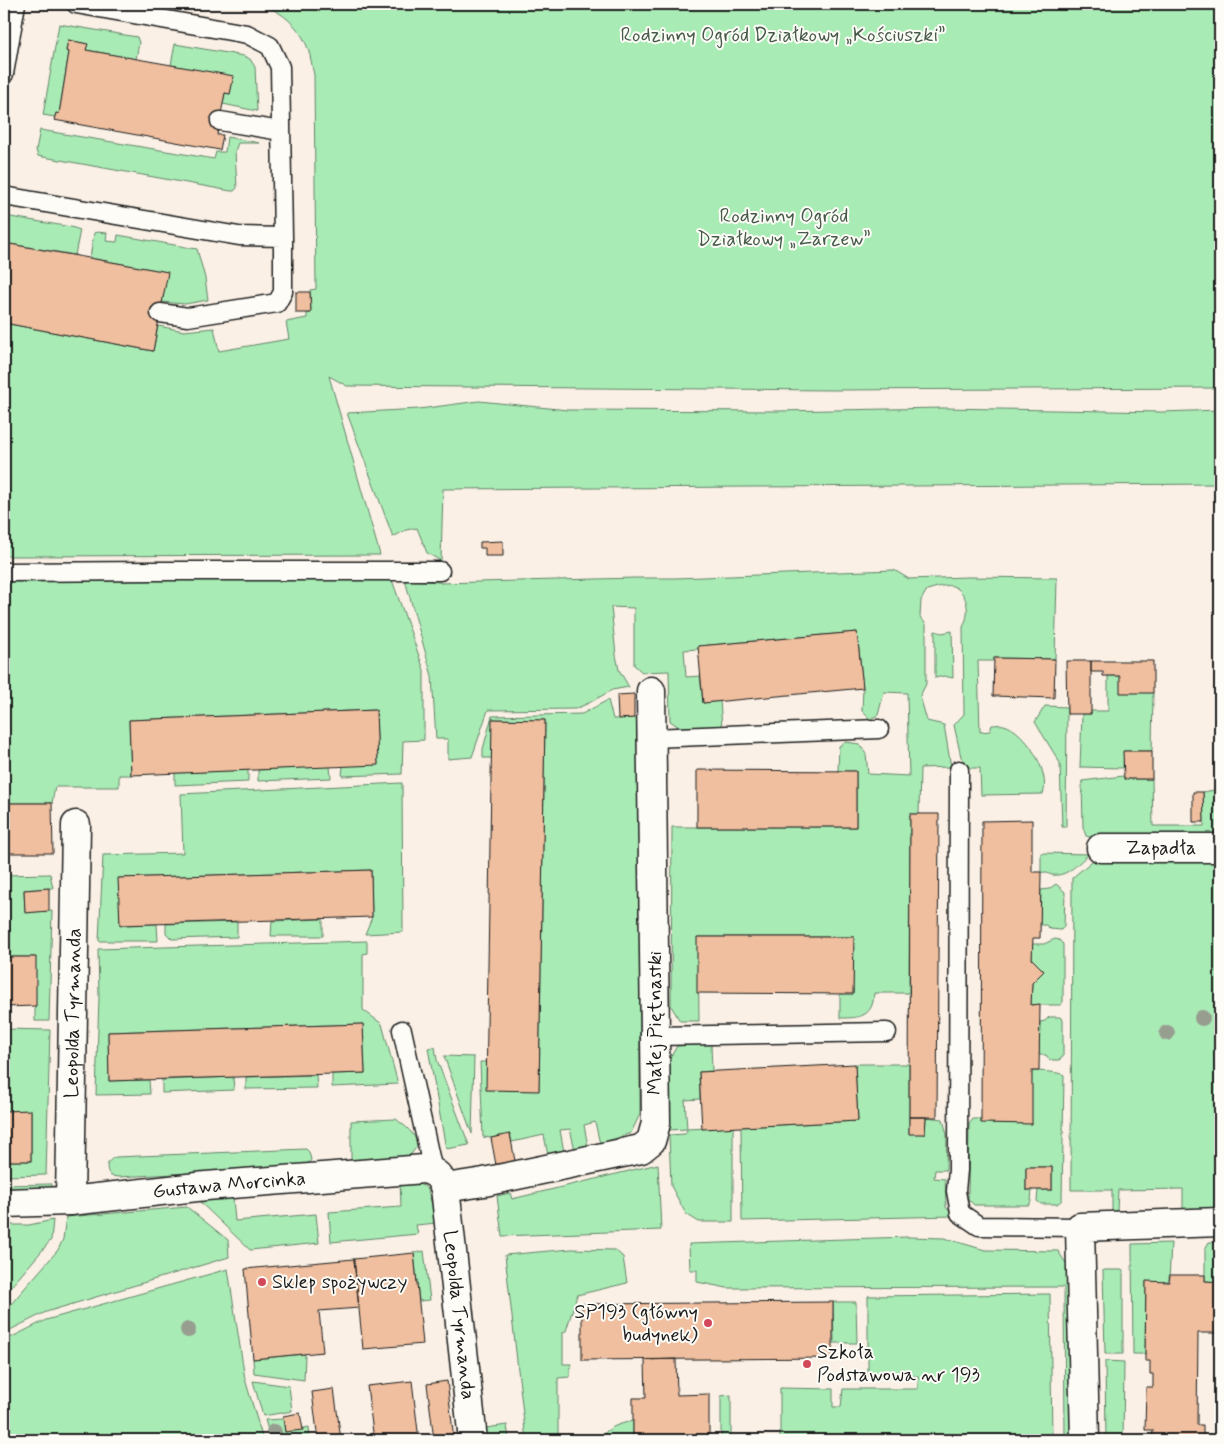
<svg xmlns="http://www.w3.org/2000/svg" width="1224" height="1444" font-family="Mynerve,sans-serif">
	<style>
		.green { fill: #a9ebb5; stroke: #628468 }
		.building { fill: #efbf9f; stroke: #1c1c1c }
		.lines { fill: none; stroke-linecap: round; stroke-linejoin: round }
		.lane-casing { stroke: #1c1c1c; stroke-width: 21 }
		.street-casing { stroke: #1c1c1c; stroke-width: 31 }
		.lane { stroke: #fdfcf7; stroke-width: 18 }
		.street { stroke: #fdfcf7; stroke-width: 28 }
		.tree { fill: #979e90 }
		.poi-dot { fill: #d1495b; stroke: #fdfcf7; stroke-width: 2 }
		.labels { text-anchor: middle; dominant-baseline: central; stroke-width: 4; stroke-linejoin: round; paint-order: stroke }
		.park-label { font-size: 20px; fill: #465a4a; stroke: #fdfcf7 }
		.street-label { font-size: 20px; fill: #1c1c1c; stroke: #fdfcf7 }
		.poi-label { font-size: 20px; fill: #1c1c1c; stroke: #fdfcf7; text-anchor: start }
	</style>
	<rect width="100%" height="100%" fill="#faf0e5"/>
	<filter id="ink" filterUnits="userSpaceOnUse"><feTurbulence type="fractalNoise" baseFrequency=".02" numOctaves="2"/><feDisplacementMap in="SourceGraphic" scale="10" xChannelSelector="R" yChannelSelector="G"/><feConvolveMatrix kernelMatrix="1 2 1 2 8 2 1 2 1" color-interpolation-filters="sRGB"/></filter>
	<g filter="url(#ink)">
		<path class="green" d="M257,4H1220V388L834,390L347,386L329,376L380,555L4,556V323L153,351L158,326L184,331L214,328L219,351L289,339L286,322L307,318V313H311L310,290L316,289L314,75C312,67 311,57 308,49C301,27 279,8 257,4Z
			M59,24L137,37L139,43L136,59L86,50L87,44L68,40L66,51L69,52L59,114L56,113L55,117L43,115Z
			M175,44L244,56L250,59L255,67L257,111L223,104L225,93L230,94L233,77L171,65Z
			M40,130L214,159L216,152H225L227,137L259,143H238L235,151L237,188L234,191H231L38,156L36,150Z
			M11,217L71,227L80,230L75,255L10,244L4,280V221Z
			M97,232L107,233L106,241L117,242L118,235L197,249L205,278L208,300L185,304L162,302L167,272L90,258L94,233Z
			M479,401L568,410L778,411L944,408L1162,412L1220,410V484L443,489L441,561L427,553L417,528L406,530L393,537L347,413L419,409Z
			M894,570L909,579L967,577L1057,578L1055,659L994,658V661H978L980,732L990,731L992,725C995,725 1001,724 1004,725C1026,731 1051,773 1043,794L981,795L980,768H970L961,757L954,725L964,714L963,627C970,614 969,595 955,587C947,583 935,588 927,590L921,600L920,617L926,624V684L920,696L927,721L944,725L951,767L920,768L919,814H910L909,993H874C873,1017 860,1018 840,1018V994L853,993V937H698L699,1021H680L671,1006L672,827H856V771H838L839,746L846,742L859,744L866,754L868,774L909,776L907,693L884,692L878,715L870,719L862,711L863,688L857,632L698,646V649L684,650L686,677L700,676L703,703L720,701L722,727L682,729L670,721L669,671L642,672L634,665V608L611,607L616,655L619,670L629,687L612,690L589,703L575,709L488,710L472,757L448,759V739H436L432,676L405,580L440,582V583L636,578H676Z
			M331,579L392,580L424,670V740L403,741L402,774L342,776L343,766L378,764L376,710L129,720L131,775H119V787H55L52,803H4V582Z
			M935,631L942,633L952,631L953,678L944,676L935,678Z
			M1108,676H1120L1153,693L1152,751H1124L1123,768L1080,767L1082,714H1091V711H1108Z
			M608,700L613,719L638,718L640,728V1114L631,1133L600,1144L595,1122L584,1125L588,1147L575,1150L570,1129L560,1130L564,1152L548,1156L544,1135L512,1142L510,1134L491,1138L483,1137L480,1062H487L539,1090L545,720L493,719L492,758H483V749L492,716L582,714Z
			M1045,706L1067,707L1066,827H1062L1060,763L1035,722Z
			M330,766L331,778L258,781V770Z
			M248,770V782L175,785V773Z
			M1123,776L1124,779H1152L1153,826H1204L1203,792L1220,789V834L1098,839L1086,836L1083,827L1082,781Z
			M402,783L403,932L365,934L372,917L371,870L119,878L120,925L157,924L158,941H99L103,855L183,853L181,794Z
			M1041,853L1089,854C1078,863 1068,877 1052,875C1048,874 1046,872 1041,872Z
			M1220,854V1209L1183,1210V1189L1118,1190L1117,1212L1112,1213V1190H1071L1072,878L1098,856Z
			M50,874L53,888L24,890L25,912L52,911L49,1021H35V957H4V875Z
			M1056,884L1065,892L1064,926L1061,930L1050,929L1046,925H1040L1041,890L1049,889Z
			M323,919V936H271L272,921Z
			M237,922V937L172,939L166,933V924Z
			M1055,939L1059,940L1063,944V1002L1060,1005H1031L1032,983L1043,971L1032,959V944H1044Z
			M367,941V953L363,954V1010L382,1024L398,1084L332,1087V1074L365,1073L363,1024L108,1032L109,1081L149,1080L150,1094L96,1095L99,996L98,949Z
			M1049,1017H1060L1063,1020V1057L1059,1060H1050L1046,1055H1039L1040,1022L1045,1021Z
			M4,1029L50,1030L46,1175L4,1176V1161H31V1111H4Z
			M711,1044L712,1071L699,1072L700,1099L685,1100L687,1129L733,1127V1222H699L686,1214L671,1186L669,1135L685,1134L687,1131L686,1129L669,1130L670,1058L677,1046Z
			M435,1047L437,1060L469,1145L446,1149L428,1048Z
			M444,1056L474,1057L472,1134Z
			M855,1064H909V1133L925,1134L926,1117L943,1119L947,1135L946,1170H935L934,1178L945,1179L946,1207L953,1216L742,1221L741,1127L858,1121Z
			M1032,1071C1039,1071 1059,1072 1064,1075L1062,1200L1057,1204H1041L1037,1201L1038,1190H1052V1167H1026V1190H1032L1031,1201L1029,1205H974L968,1199L969,1124L973,1119H981V1123Z
			M316,1075L317,1088L246,1089V1077Z
			M233,1077L234,1090L162,1093V1080Z
			M396,1119C406,1127 414,1132 418,1145L409,1157L351,1163V1121Z
			M306,1149L309,1152L311,1160L306,1167L118,1177L111,1176C104,1168 107,1160 116,1157Z
			M658,1164L661,1230L502,1236L497,1196L510,1193L512,1199Z
			M409,1181L424,1186L428,1190L437,1223L416,1225L418,1234L331,1242L329,1212L401,1207L400,1182Z
			M52,1184V1191L4,1190V1185Z
			M233,1198L235,1221L316,1214L319,1243L250,1250L199,1201Z
			M187,1207L228,1240L229,1257L46,1312L4,1333V1312L58,1250L63,1239L66,1217Z
			M53,1220L51,1240L4,1295V1225H29Z
			M909,1237L944,1238L985,1250L1058,1251L1071,1271L1076,1440H1065L1064,1287L727,1288L697,1282V1270H690L689,1244Z
			M1209,1242L1220,1243V1282L1205,1281V1249Z
			M1171,1243L1169,1282H1146L1145,1354H1133L1132,1244Z
			M571,1249L615,1250L623,1257L627,1283L577,1295L566,1331L563,1332V1364H571L570,1377L558,1378V1440H526L505,1255Z
			M424,1251L430,1300L419,1301L414,1253Z
			M228,1269L245,1379L263,1440H4V1341L46,1320Z
			M1103,1270H1123V1354H1105Z
			M1050,1294L1052,1440H780V1388L833,1389V1407H841L843,1389H918V1376H868V1296Z
			M833,1302H856L857,1343H834Z
			M305,1354L304,1380L254,1373L253,1359Z
			M1105,1361L1124,1362L1123,1440H1106Z
			M253,1381L289,1386L292,1411L263,1416Z
			M731,1395V1440H721V1396Z
			M283,1419L285,1432L309,1427L310,1440H271L265,1420Z
			M633,1421V1440H599C607,1427 619,1424 633,1421Z
			M507,1425L509,1440H487L486,1428Z"/>
		<path class="building" d="M68,40L88,44L86,50L234,76L230,94L225,93L217,135H223L220,150L54,120L56,113L59,114L69,52L66,51Z
			M10,244L168,272L153,351L4,323V280Z
			M296,292H310L311,313H296Z
			M503,541V556H485V548H480V542Z
			M857,632L863,688L703,703L698,646Z
			M994,658L1055,659L1054,698L993,696Z
			M1066,661H1091V714H1067Z
			M1091,661H1153V693H1120V676H1103V672H1091Z
			M634,694V718L618,719L617,695Z
			M376,710L378,765L131,775L129,720Z
			M492,719L545,720L539,1091L486,1090Z
			M1123,751H1152V779H1124Z
			M697,770L856,771V827H697Z
			M1193,792H1203L1204,822H1193Z
			M4,803H52L53,853H4Z
			M910,814H939L937,1117H909Z
			M1032,820V872H1041L1040,938H1033L1032,959L1044,971L1032,983L1031,1005L1040,1004L1039,1071H1032V1124L981,1123L982,821Z
			M371,870L372,917L120,925L118,878Z
			M49,888V911L25,913L24,890Z
			M697,937H854L853,994L697,993Z
			M4,957H36V1006L4,1007Z
			M363,1024L365,1073L109,1081L108,1032Z
			M855,1064L858,1121L702,1129L699,1072Z
			M31,1110V1161H4V1111Z
			M909,1117H926L925,1134H909Z
			M510,1134L515,1161L496,1165L491,1138Z
			M1026,1167H1052V1190H1026Z
			M414,1253L423,1344L363,1349L354,1259Z
			M354,1259L359,1308L319,1311L323,1352L253,1359L245,1269Z
			M1170,1275H1205V1281L1220,1282V1333H1198L1197,1425H1203V1440H1152L1153,1430H1145L1146,1387H1153V1374H1150V1361H1145V1359L1146,1281L1169,1282Z
			M833,1302V1358L582,1360V1304Z
			M676,1359L677,1395L709,1394V1440H633V1398H646L645,1360Z
			M412,1381L419,1440H374L367,1386Z
			M447,1381L454,1440H434L427,1384Z
			M334,1389L341,1440H318L312,1392Z
			M300,1413L303,1430L285,1432L283,1416Z"/>
		<g class="lines">
			<defs>
				<path id="lane" d="M4,74L16,4
					M220,121L281,131
					M4,196L239,236L283,237L280,67L270,46L247,34L76,4
					M160,313L188,317L277,303L283,292V237
					M4,572L155,571H440
					M652,738L879,729
					M959,770L958,1170L956,1191L960,1213L979,1226L1080,1227
					M402,1030L433,1171
					M656,1036L887,1032"/>
				<g id="street">
					<path id="s1" d="M1101,848H1220"/>
					<path d="M445,1188L484,1182L641,1149L651,1141L656,1123L651,691"/>
					<path id="s2" d="M70,1201L76,825"/>
					<path id="s3" d="M4,1203L70,1201L206,1186L424,1169C437,1172 440,1177 445,1188L473,1440"/>
					<path d="M1085,1440L1080,1227L1220,1222"/>
				</g>
			</defs>
			<use href="#lane" class="lane-casing"/>
			<use href="#street" class="street-casing"/>
			<use href="#lane" class="lane"/>
			<use href="#street" class="street"/>
		</g>
		<g class="tree">
			<circle cx="1202" cy="1018" r="8"/>
			<circle cx="1167" cy="1033" r="8"/>
			<circle cx="188" cy="1330" r="8"/>
			<circle cx="274" cy="1432" r="8"/>
		</g>
	</g>
	<g class="poi-dot">
		<circle cx="262" cy="1282" r="5"/>
		<circle cx="708" cy="1323" r="5"/>
		<circle cx="807" cy="1364" r="5"/>
	</g>
	<g class="labels">
		<g class="park-label">
			<text x="783" y="35">Rodzinny Ogród Działkowy „Kościuszki”</text>
			<text x="784" y="216">Rodzinny Ogród<tspan x="784" dy="23">Działkowy „Zarzew”</tspan></text>
		</g>
		<g class="street-label">
			<text stroke="none"><textPath href="#s1" startOffset="60">Zapadła</textPath></text>
			<text stroke="none"><textPath href="#s2" startOffset="188">Leopolda Tyrmanda</textPath></text>
			<text transform="translate(655 1023) rotate(-90)">Małej Piętnastki</text>
			<text stroke="none"><textPath href="#s3" startOffset="226">Gustawa Morcinka</textPath></text>
			<text stroke="none"><textPath href="#s3" startOffset="579">Leopolda Tyrmanda</textPath></text>
		</g>
		<g class="poi-label">
			<text x="272" y="1282">Sklep spożywczy</text>
			<text x="698" y="1312" text-anchor="end">SP193 (główny<tspan x="698" dy="23">budynek)</tspan></text>
			<text x="817" y="1352">Szkoła<tspan x="817" dy="23">Podstawowa nr 193</tspan></text>
		</g>
	</g>
	<rect width="1224" height="1444" fill="none" stroke="#fdfcf7" stroke-width="20"/>
	<rect x="10" y="10" width="1204" height="1424" fill="none" stroke="#1c1c1c" stroke-width="2" filter="url(#ink)"/>
</svg>
